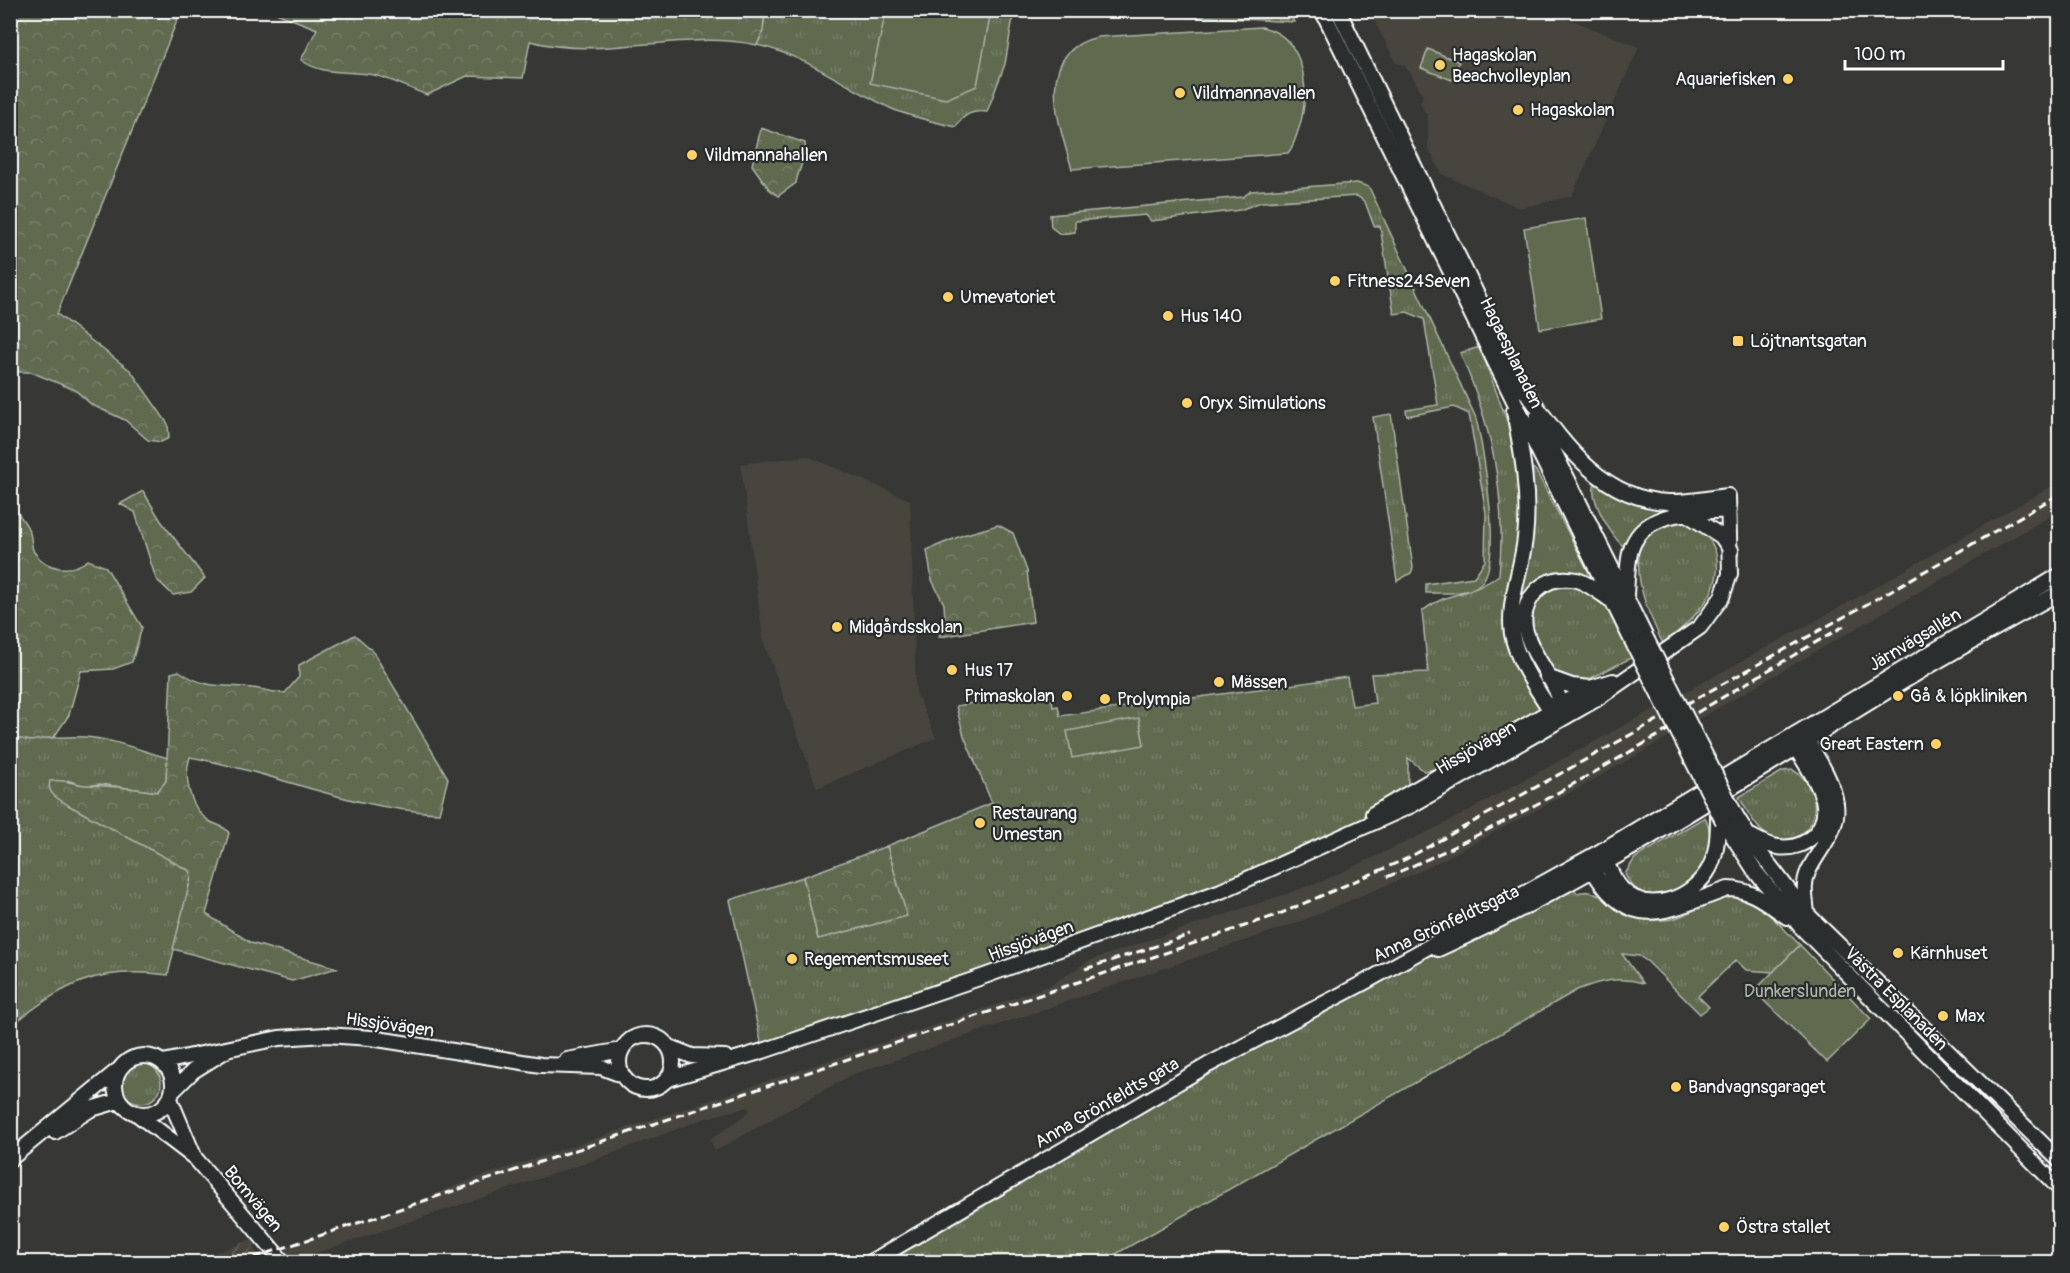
<svg xmlns="http://www.w3.org/2000/svg" width="2070" height="1273" font-family="Pangolin,sans-serif">
	<style>
		.built { fill: #46453e }
		.industrial { fill: url(#industrial-furrows) }
		.grass { fill: url(#grass-tufts); stroke: #afb4a8; stroke-width: 1.5 }
		.forest { fill: url(#forest-crowns); stroke: #afb4a8; stroke-width: 1.5 }
		.green { fill: #5f6a50; stroke: #afb4a8; stroke-width: 1.5 }
		.lines { fill: none; stroke-linecap: round; stroke-linejoin: round }
		.stream { stroke: #94a4a9; stroke-width: 3 }
		.secondary-casing { stroke: #fff; stroke-width: 18 }
		.secondary { stroke: #2a2d2e; stroke-width: 14 }
		.rail { stroke: #fff; stroke-width: 3; stroke-dasharray: 9 4.5; stroke-linecap: butt }
		.secondary-bridge-casing { stroke: #fff; stroke-width: 18; stroke-linecap: butt }
		.secondary-bridge { stroke: #2a2d2e; stroke-width: 14 }
		.poi-dot { fill: #ffd166; stroke: #2a2d2e; stroke-width: 2 }
		.labels { text-anchor: middle; dominant-baseline: central; stroke-width: 4.5; stroke-linejoin: round; paint-order: stroke }
		.poi-label { font-size: 18px; fill: #fff; stroke: #2a2d2e; text-anchor: start }
		.street-label { font-size: 18px; fill: #fff; stroke: #2a2d2e }
		.park-label { font-size: 18px; fill: #afb4a8; stroke: #2a2d2e }
	</style>
	<defs>
		<pattern id="industrial-furrows" width="10" height="10" patternUnits="userSpaceOnUse" patternTransform="scale(1.5)"><rect width="10" height="10" fill="#46453e"/><path d="M-1 1l2-2M0 10L10 0M9 11l2-2" fill="none" stroke="#62615b"/></pattern>
		<pattern id="grass-tufts" width="24" height="20" patternUnits="userSpaceOnUse" patternTransform="scale(1.5)"><rect width="24" height="20" fill="#5f6a50"/><path d="M3 7l-1-3M5 7V3M7 7l1-3M15 17l-1-3M17 17v-4M19 17l1-3" fill="none" stroke="#77806a"/></pattern>
		<pattern id="forest-crowns" width="20" height="18" patternUnits="userSpaceOnUse" patternTransform="scale(1.5)"><rect width="20" height="18" fill="#5f6a50"/><path d="M2 6a3 3 0 1 1 6 0M12 15a3 3 0 1 1 6 0" fill="none" stroke="#77806a"/></pattern>
	</defs>
	<rect width="100%" height="100%" fill="#373835"/>
	<filter id="ink" filterUnits="userSpaceOnUse"><feTurbulence type="fractalNoise" baseFrequency=".0167" numOctaves="2"/><feDisplacementMap in="SourceGraphic" scale="12" xChannelSelector="R" yChannelSelector="G"/><feConvolveMatrix kernelMatrix="1 2 1 2 8 2 1 2 1" color-interpolation-filters="sRGB"/></filter>
	<g filter="url(#ink)">
		<path class="built" d="M1369,11H1557L1559,15L1639,47L1572,196L1520,208L1442,174L1428,148V117L1420,103L1423,95L1411,74L1404,65L1396,63Z
			M807,456L910,500L916,692L936,738L817,788L763,640L741,464Z
			M2059,482V511L1590,782L1423,870L1294,924L851,1075L715,1151L710,1140L749,1112L748,1107L706,1118L592,1161L289,1262H240L396,1210L470,1180L992,1006L1053,984L1088,961L1321,882L1444,824L1844,605Z"/>
		<path class="industrial" d="M260,1236L253,1248L264,1262H193Z"/>
		<path class="grass" d="M765,11H1014L1005,64L987,112C973,110 963,114 956,127C935,122 910,117 890,108C844,86 807,56 757,45L763,31Z
			M1357,183L1369,187L1476,418C1483,449 1504,564 1480,584C1468,595 1442,593 1426,593V584L1474,577L1485,561L1486,513L1469,414L1454,407L1407,416L1406,410L1438,405L1424,319L1407,312L1394,314L1380,226H1374L1365,202L1357,196L1261,202L1240,210L1151,221L1146,215L1075,221V232L1060,234L1051,227L1050,215L1243,197L1251,191Z
			M1480,347L1508,424L1515,452L1536,471L1633,657L1587,680L1451,766L1424,771L1408,758V795L1306,853L763,1051L730,900L803,877L818,938L906,916L887,846L992,803L964,736L956,706L1051,689L1053,707L1058,706L1060,716L1347,677L1352,706L1375,703L1371,674L1428,672L1422,611C1449,590 1471,597 1499,575C1507,496 1492,425 1460,353Z
			M1391,414L1413,568L1411,573L1397,581L1373,417Z
			M1595,483L1627,500L1659,508V512L1641,523L1626,548C1613,541 1588,497 1595,483Z
			M1679,521C1718,529 1728,569 1706,601C1694,618 1679,632 1663,644C1650,616 1636,588 1639,557L1636,555C1646,533 1656,527 1679,521Z
			M10,737C36,742 60,735 86,737C113,739 142,751 168,758L166,781L157,792L100,784L85,786L67,780L142,844L190,871L191,878L168,975C97,966 65,983 11,1026Z
			M1793,770C1838,796 1804,864 1763,832C1753,824 1746,808 1739,797L1783,771Z
			M1705,817C1730,867 1651,929 1625,874L1635,858Z
			M1569,882L1577,893C1598,888 1605,900 1622,910C1633,916 1649,920 1662,920C1686,921 1714,893 1740,897C1759,899 1786,932 1800,945L1773,972L1746,970L1736,960L1698,996L1709,1007L1700,1014L1648,962L1639,956L1622,954L1643,983C1619,976 1600,981 1577,990L1102,1262H871L1208,1065Z
			M121 1083a20 20 0 1 1 40 0a20 20 0 1 1-40 0Z"/>
		<path class="forest" d="M11,10L181,11L57,314L131,371L168,424L169,438L161,442L148,440L125,420L92,405L75,390L31,372H13L11,374Z
			M271,11L765,10V11L763,31L757,45C681,29 604,61 530,41L523,78L467,76L427,95C410,89 392,79 374,75C348,70 323,76 301,60L317,29Z
			M1107,11H1288L1294,22Z
			M761,128L805,143C807,159 798,168 796,183L778,196L769,189L752,165Z
			M143,491L161,521L205,578L191,592L173,595L156,579L135,512L120,504Z
			M11,506C19,514 26,522 30,533C32,539 31,547 34,552C47,571 71,573 88,560L106,567L142,627L132,662L113,669L81,671L69,715L54,737L31,741L11,737Z
			M998,525L1013,533L1027,571L1033,622L939,637L945,619L944,604L932,580L927,550L963,535Z
			M355,635L372,650L448,778L439,813C353,810 274,772 190,757C183,778 190,809 209,821C217,826 224,825 229,833L206,914L251,943L337,968L292,981L173,949L191,878L190,871L68,805C59,799 46,794 50,781C64,778 73,785 86,785C111,786 133,788 157,792L166,781L171,673L179,671C207,690 221,684 252,688C263,689 273,693 285,693L299,677V665Z
			M887,846L907,916L818,939L803,877Z"/>
		<path class="green" d="M886,11H991L977,86L946,99L870,83Z
			M1262,27C1306,37 1311,91 1299,128C1296,136 1294,146 1288,153L1072,169C1059,125 1032,52 1098,37Z
			M1428,49L1459,62L1452,80L1421,68Z
			M1586,218L1601,319L1540,329L1524,228Z
			M1139,718L1144,745L1072,758L1067,731Z
			M1800,945L1871,1019L1827,1062L1754,991Z"/>
		<g class="lines">
			<path class="stream" d="M779,10L797,17"/>
			<defs>
				<path id="secondary" d="M1322,10L1635,647
					M1338,10L1524,391
					M1514,411C1522,453 1530,496 1525,538C1522,569 1507,603 1512,634C1517,661 1536,688 1551,711L1557,715
					M1537,417L1647,640
					M1687,514L1721,536L1731,550
					M1626,595C1627,581 1627,567 1630,553C1641,509 1693,513 1729,510
					M1547,677L1572,686L1590,688
					M1561,713C1564,675 1496,632 1538,589C1549,579 1563,577 1577,580C1589,584 1599,592 1609,599
					M1804,736C1816,756 1833,780 1836,804C1840,831 1818,849 1808,872C1802,885 1806,900 1807,914
					M1373,814L1590,688L1613,681
					M1735,814L1754,845L1807,914L2060,1161
					M1723,821L1755,871L1801,927L2060,1189
					M1748,835C1757,839 1767,846 1778,847C1806,851 1830,828 1823,799C1817,779 1803,760 1792,742
					M1603,855C1608,866 1613,879 1621,888C1648,917 1694,898 1710,867C1718,850 1718,831 1718,813
					M1588,862C1630,937 1663,911 1728,889C1752,889 1768,904 1787,917
					M1438,949C1605,874 1757,769 1914,675C1962,646 2011,620 2060,592
					M619 1062a27 27 0 1 1 54 0a27 27 0 1 1-54 0Z
					M669,1047L692,1056L725,1057
					M115 1085a29 29 0 1 1 58 0a29 29 0 1 1-58 0Z
					M567,1060L622,1050
					M163,1062L279,1038L326,1035L371,1038L541,1065L601,1067L622,1075
					M668,1079L763,1051L979,978L1221,891L1412,805L1595,700L1700,627L1722,597L1730,574L1728,496C1708,498 1688,503 1668,502C1597,499 1559,436 1521,385
					M172,1092L193,1071L225,1051
					M170,1099L194,1156
					M137,1114L195,1158L283,1262
					M55,1132L91,1109L118,1101
					M10,1159L117,1071
					M871,1262L1208,1065L1365,982L1601,851L2060,575"/>
			</defs>
			<use href="#secondary" class="secondary-casing"/>
			<use href="#secondary" class="secondary"/>
			<path class="rail" d="M1387,877C1546,809 1694,712 1844,626
				M1085,969L1190,935
				M241,1262L1186,946L1277,915L1406,859L1869,603L2060,494"/>
			<defs>
				<path id="secondary-bridge" d="M1647,640L1735,814
					M1635,647L1723,821"/>
			</defs>
			<use href="#secondary-bridge" class="secondary-bridge-casing"/>
			<use href="#secondary-bridge" class="secondary-bridge"/>
		</g>
	</g>
	<g class="poi-dot">
		<circle cx="1440" cy="65" r="6"/>
		<circle cx="1788" cy="79" r="6"/>
		<circle cx="1180" cy="93" r="6"/>
		<circle cx="1518" cy="110" r="6"/>
		<circle cx="692" cy="155" r="6"/>
		<circle cx="1335" cy="281" r="6"/>
		<circle cx="948" cy="297" r="6"/>
		<circle cx="1168" cy="316" r="6"/>
		<rect x="1732" y="335" width="12" height="12" rx="3"/>
		<circle cx="1187" cy="403" r="6"/>
		<circle cx="837" cy="627" r="6"/>
		<circle cx="952" cy="670" r="6"/>
		<circle cx="1219" cy="682" r="6"/>
		<circle cx="1067" cy="696" r="6"/>
		<circle cx="1898" cy="696" r="6"/>
		<circle cx="1105" cy="699" r="6"/>
		<circle cx="1936" cy="744" r="6"/>
		<circle cx="980" cy="823" r="6"/>
		<circle cx="1898" cy="953" r="6"/>
		<circle cx="792" cy="959" r="6"/>
		<circle cx="1943" cy="1016" r="6"/>
		<circle cx="1676" cy="1087" r="6"/>
		<circle cx="1724" cy="1227" r="6"/>
	</g>
	<g class="labels">
		<g class="poi-label">
			<text x="1452" y="55">Hagaskolan<tspan x="1452" dy="21">Beachvolleyplan</tspan></text>
			<text x="1776" y="79" text-anchor="end">Aquariefisken</text>
			<text x="1192" y="93">Vildmannavallen</text>
			<text x="1530" y="110">Hagaskolan</text>
			<text x="704" y="155">Vildmannahallen</text>
			<text x="1347" y="281">Fitness24Seven</text>
			<text x="960" y="297">Umevatoriet</text>
			<text x="1180" y="316">Hus 140</text>
			<text x="1750" y="341">Löjtnantsgatan</text>
			<text x="1199" y="403">Oryx Simulations</text>
			<text x="849" y="627">Midgårdsskolan</text>
			<text x="964" y="670">Hus 17</text>
			<text x="1231" y="682">Mässen</text>
			<text x="1055" y="696" text-anchor="end">Primaskolan</text>
			<text x="1910" y="696">Gå &amp; löpkliniken</text>
			<text x="1117" y="699">Prolympia</text>
			<text x="1924" y="744" text-anchor="end">Great Eastern</text>
			<text x="992" y="813">Restaurang<tspan x="992" dy="21">Umestan</tspan></text>
			<text x="1910" y="953">Kärnhuset</text>
			<text x="804" y="959">Regementsmuseet</text>
			<text x="1955" y="1016">Max</text>
			<text x="1688" y="1087">Bandvagnsgaraget</text>
			<text x="1736" y="1227">Östra stallet</text>
		</g>
		<g class="street-label">
			<text transform="translate(1511 353) rotate(64)">Hagaesplanaden</text>
			<text transform="translate(1915 640) rotate(-31)">Järnvägsallén</text>
			<text transform="translate(1476 748) rotate(-30)">Hissjövägen</text>
			<text transform="translate(1446 924) rotate(-25)">Anna Grönfeldtsgata</text>
			<text transform="translate(1031 941) rotate(-20)">Hissjövägen</text>
			<text transform="translate(1896 999) rotate(45)">Västra Esplanaden</text>
			<text transform="translate(390 1025) rotate(8)">Hissjövägen</text>
			<text transform="translate(1107 1103) rotate(-30)">Anna Grönfeldts gata</text>
			<text transform="translate(253 1199) rotate(50)">Bomvägen</text>
		</g>
		<g class="park-label">
			<text x="1800" y="991">Dunkerslunden</text>
		</g>
	</g>
	<rect width="2070" height="1273" fill="none" stroke="#2a2d2e" stroke-width="36"/>
	<rect x="18" y="18" width="2034" height="1237" fill="none" stroke="#fff" stroke-width="2" filter="url(#ink)"/>
	<path d="M1845 60v9h158v-9" fill="none" stroke="#ffffff" stroke-width="3"/>
	<text x="1854" y="60" font-size="18" fill="#ffffff" stroke="#2a2d2e" stroke-width="4.5" paint-order="stroke">100 m</text>
</svg>
